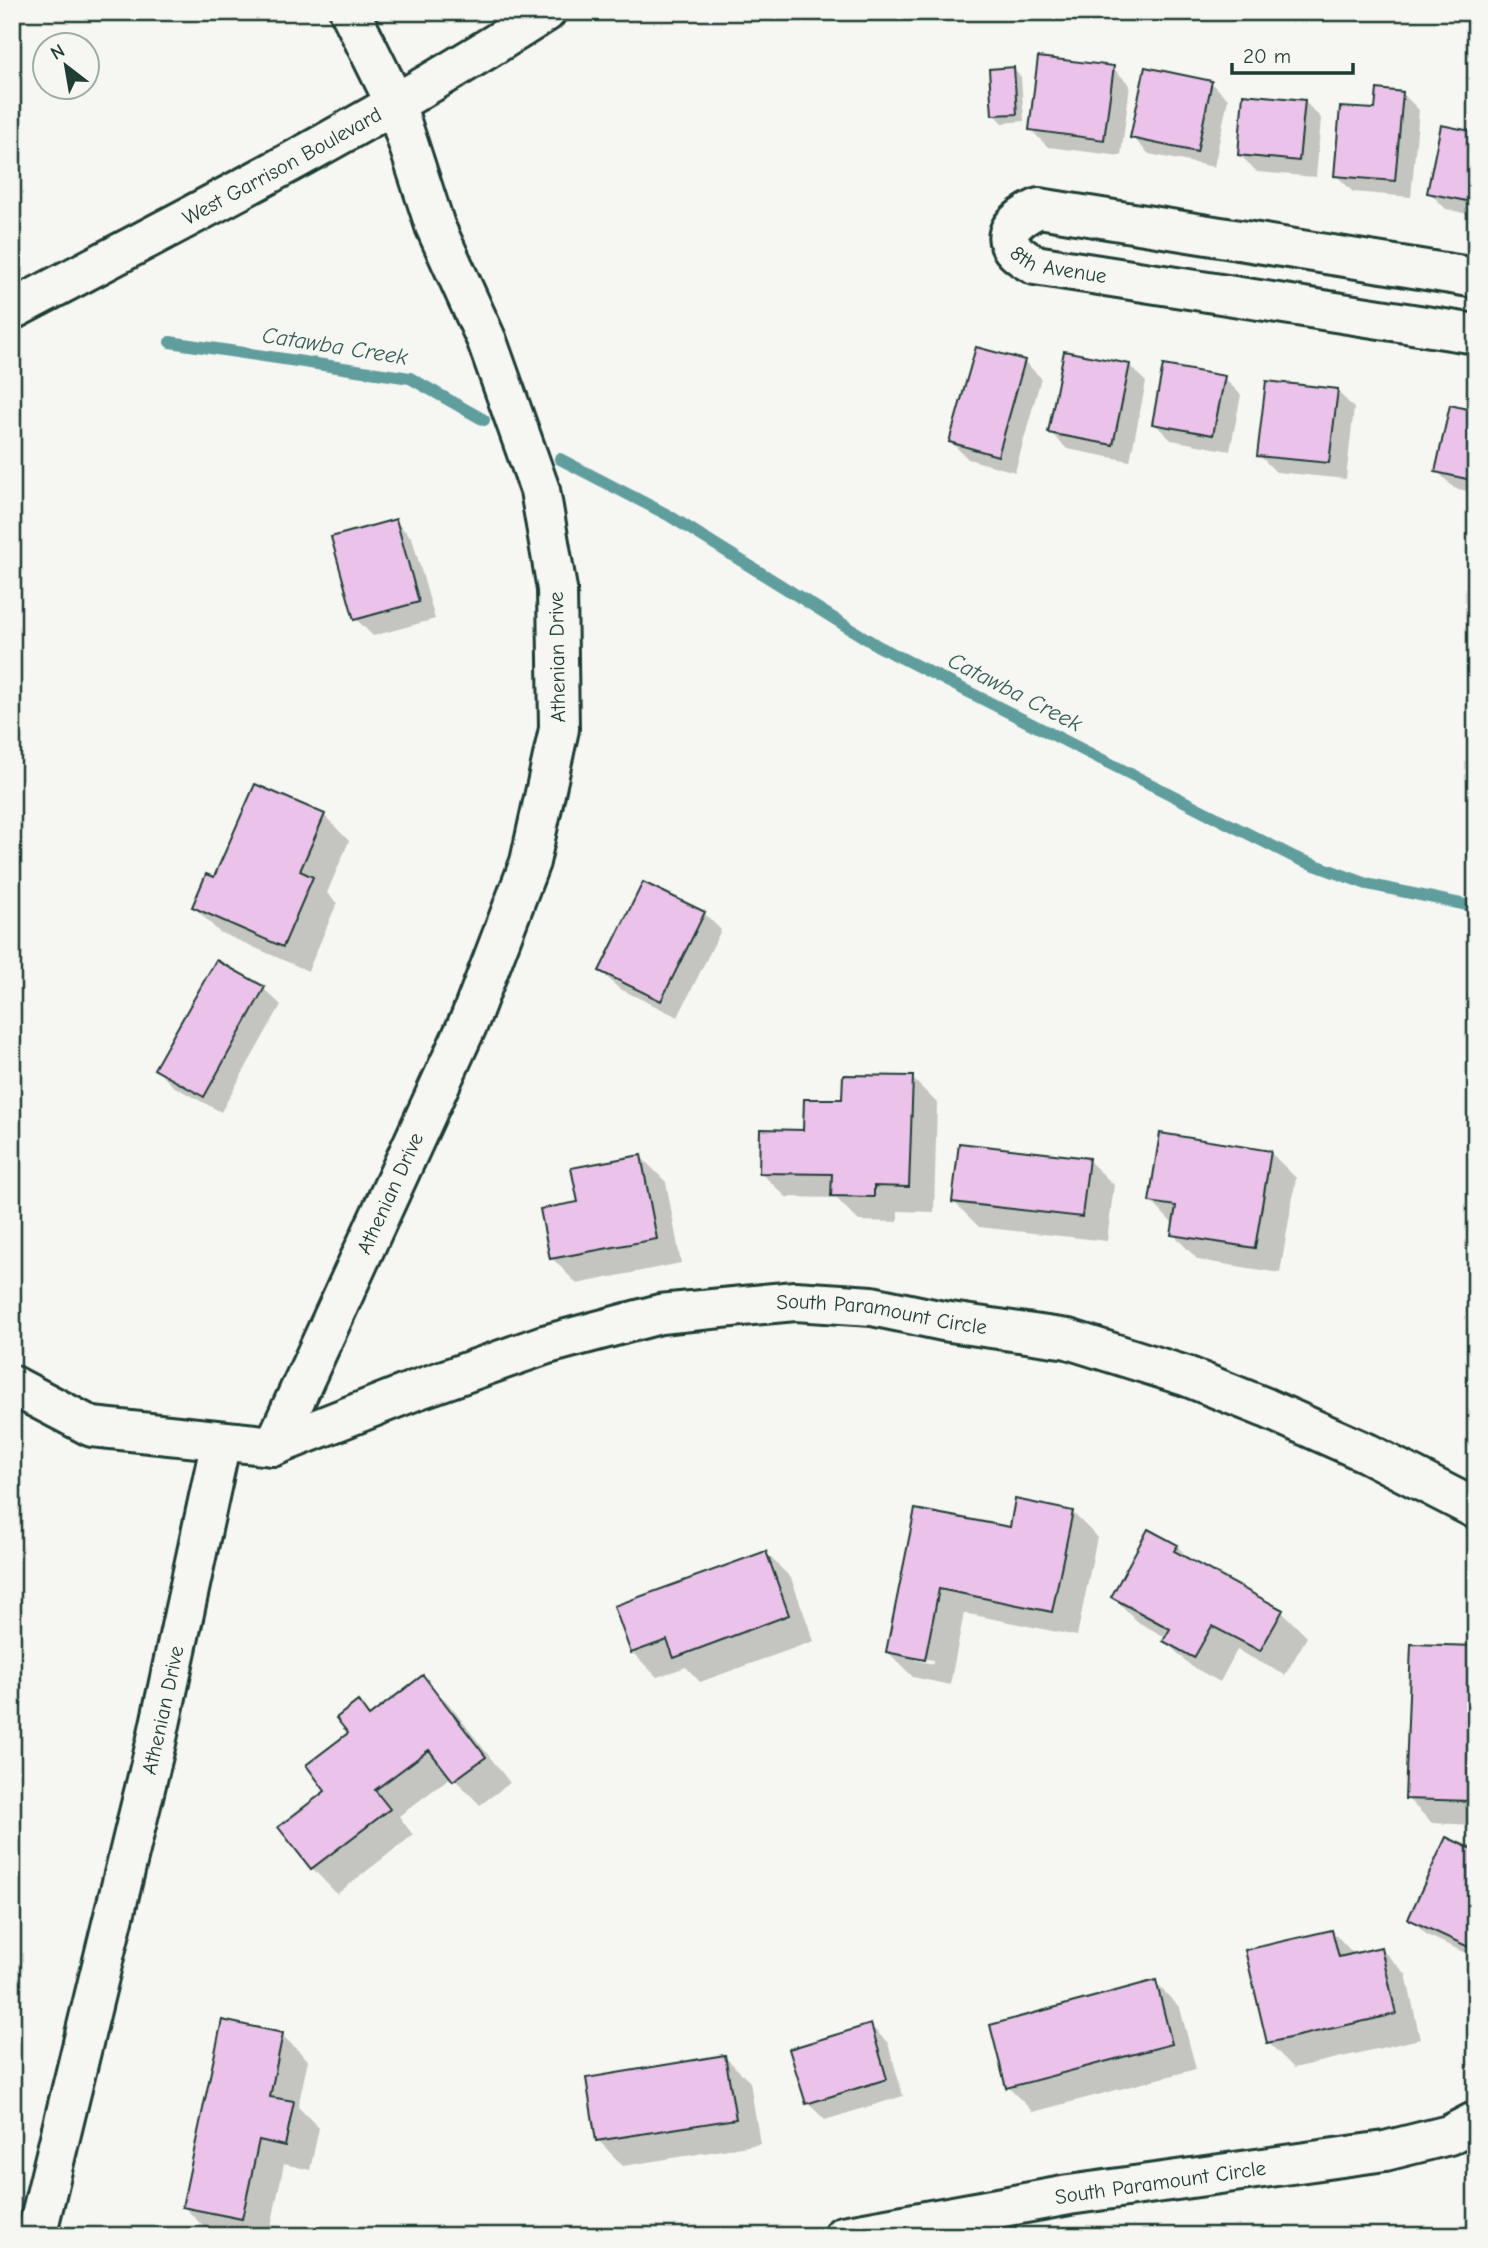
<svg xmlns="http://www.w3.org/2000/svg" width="1488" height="2248" font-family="'Comic Neue',sans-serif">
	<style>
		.shadow { fill: #0003; fill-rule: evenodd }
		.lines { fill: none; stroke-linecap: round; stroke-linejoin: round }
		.stream { stroke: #619e9e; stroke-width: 12 }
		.building { fill: #ebc2e9; stroke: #1f3d34; stroke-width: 2 }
		.minor-casing { stroke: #1f3d34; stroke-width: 44 }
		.secondary-casing { stroke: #1f3d34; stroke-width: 44 }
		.minor { stroke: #f6f6f2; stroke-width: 38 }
		.secondary { stroke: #f6f6f2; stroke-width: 38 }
		.labels { text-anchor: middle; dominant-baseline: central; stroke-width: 6; stroke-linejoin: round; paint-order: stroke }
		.street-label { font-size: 21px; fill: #1f3d34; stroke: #f6f6f2 }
		.water-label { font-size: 23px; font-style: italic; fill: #355d57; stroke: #f6f6f2 }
	</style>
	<rect width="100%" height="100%" fill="#f6f6f2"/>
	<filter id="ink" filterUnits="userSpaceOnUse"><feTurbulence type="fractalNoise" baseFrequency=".0143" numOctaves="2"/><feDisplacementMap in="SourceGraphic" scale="14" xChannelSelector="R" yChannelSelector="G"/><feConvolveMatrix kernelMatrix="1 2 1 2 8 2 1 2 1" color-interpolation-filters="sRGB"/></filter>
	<g filter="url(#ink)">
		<path class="shadow" d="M1113,68L1130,85L1121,156L1048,147L1031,130Z
			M1013,69L1021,77L1024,121L1002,123L994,115Z
			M1211,83L1228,99L1214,167L1149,154L1132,137Z
			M1402,93L1419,110L1411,197L1353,192L1336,175Z
			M1304,101L1321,118L1316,177L1257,172L1240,155Z
			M1476,134V216L1446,209L1429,192Z
			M1024,361L1041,378L1015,472L968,459L951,442Z
			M1129,365L1146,382L1130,461L1067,449L1050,432Z
			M1224,378L1241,395L1230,451L1171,440L1154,423Z
			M1337,391L1354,408L1346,479L1276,472L1259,455Z
			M1476,413V493L1454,488L1437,471Z
			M395,521L412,538L435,619L373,636L356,619Z
			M324,815L349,841L327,893L337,903L308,971L219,932L194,907L215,879Z
			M704,913L721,930L678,1017L618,988L601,971Z
			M264,989L281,1005L221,1112L173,1086L156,1069Z
			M912,1078L937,1103L934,1212L898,1211V1222L859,1221L836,1198L786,1197L760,1172L843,1101Z
			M1270,1152L1296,1178L1280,1273L1198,1260L1173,1234L1174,1225L1151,1201Z
			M640,1156L666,1182L681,1263L577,1284L552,1258L580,1203Z
			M1088,1160L1114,1185L1107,1241L979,1227L954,1202Z
			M917,1511L1011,1529L1072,1512L1097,1537L1077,1636L964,1613L950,1685L913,1677L888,1652ZM915,1657L933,1660V1664L915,1660Z
			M1177,1546L1194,1564L1282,1612L1307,1637L1285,1675L1237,1650L1220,1682L1191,1666L1165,1641L1167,1638L1138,1622L1113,1597Z
			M766,1553L791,1578L814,1641L700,1682L686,1667L657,1677L632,1652Z
			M1476,1648V1825L1432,1823L1407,1798Z
			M423,1678L448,1703L510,1783L480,1805L452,1776L399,1816L413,1835L337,1894L312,1868L281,1827L328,1791L350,1733L358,1703L371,1717Z
			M12,1687L19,1699L12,1703Z
			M1476,1853V1958L1427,1935L1410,1918Z
			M1332,1931L1355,1955L1381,1949L1406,1974L1420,2039L1294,2068L1269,2043Z
			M1155,1982L1180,2008L1196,2069L1033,2112L1008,2087Z
			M871,2026L888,2043L903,2096L825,2120L808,2103Z
			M282,2035L308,2060L298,2107L319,2128L310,2170L284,2164L269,2236H228L209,2232L184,2207Z
			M725,2057L750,2082L760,2144L623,2166L598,2140Z"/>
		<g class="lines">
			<path class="stream" d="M170,342L410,378L484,420
				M560,459L668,515L878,646L1296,858L1367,884L1476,907"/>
		</g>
		<path class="building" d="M1038,57L1114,66L1104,140L1029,130Z
			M1014,67L1017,114L992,115L989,69Z
			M1145,67L1212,81L1197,152L1130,138Z
			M1377,89L1403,92L1395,181L1334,176L1340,107L1375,109Z
			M1243,94L1305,100L1299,161L1238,155Z
			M1441,125L1476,132V203L1427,193Z
			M976,347L1025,360L998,456L949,442Z
			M1064,351L1130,364L1113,445L1048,433Z
			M1163,365L1225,376L1213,435L1152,424Z
			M1266,381L1338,389L1329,463L1257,456Z
			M1450,405L1476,411V481L1435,472Z
			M396,519L419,602L354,620L331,537Z
			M255,784L325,814L300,871L313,877L283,947L192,907L206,874L214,877Z
			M643,882L705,912L661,1001L599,971Z
			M216,960L265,987L204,1097L154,1069Z
			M843,1075L913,1076L909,1187L874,1186V1197L831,1196L832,1174L759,1173L760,1129L803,1130L804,1099H842Z
			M1160,1133L1271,1151L1255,1248L1171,1235L1176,1206L1149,1202Z
			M959,1143L1089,1158L1082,1217L952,1202Z
			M641,1155L657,1239L550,1259L540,1209L578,1202L571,1168Z
			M1015,1499L1073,1511L1052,1612L939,1589L925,1660L886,1652L915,1509L1010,1527Z
			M1148,1529L1178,1545L1174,1551L1283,1610L1260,1651L1212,1626L1194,1658L1163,1641L1170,1629L1111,1597Z
			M766,1551L789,1615L674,1658L667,1640L631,1653L614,1606Z
			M1411,1644L1476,1646L1471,1801L1405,1799Z
			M423,1675L486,1757L453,1781L429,1750L375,1790L390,1809L311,1869L278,1827L325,1791L306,1765L348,1733L336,1718L358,1701L369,1716Z
			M1446,1837L1476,1851L1475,1950L1408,1919Z
			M1332,1930L1339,1957L1381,1947L1396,2014L1267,2043L1245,1950Z
			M1156,1980L1172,2044L1006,2088L990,2025Z
			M222,2020L283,2033L270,2097L294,2101L285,2146L259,2140L242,2219L182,2207Z
			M871,2024L887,2079L806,2104L789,2049Z
			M725,2055L736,2119L596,2141L586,2078Z"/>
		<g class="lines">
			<defs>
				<g id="minor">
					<path id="s1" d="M1476,278L1039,208C1002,225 996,245 1035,265L1476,334"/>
					<path id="s2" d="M12,1385L92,1427L274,1446L416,1390L544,1345L660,1314L795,1301L872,1306L943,1321L1068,1339L1186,1376L1266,1408L1367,1453L1476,1509"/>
					<path id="s3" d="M274,1446L470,1019L530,862L559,729L557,589L540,490L487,341L435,226L395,103L350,12"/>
					<path id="s4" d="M36,2236L156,1743L221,1441"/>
					<path id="s5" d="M843,2236L1069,2195L1385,2151L1449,2135L1476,2121"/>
				</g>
				<g id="secondary">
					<path id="s6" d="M12,310C192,215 375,122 546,12"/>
				</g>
			</defs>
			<use href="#minor" class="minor-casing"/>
			<use href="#secondary" class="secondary-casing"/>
			<use href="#minor" class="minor"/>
			<use href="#secondary" class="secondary"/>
		</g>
	</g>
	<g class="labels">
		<g class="street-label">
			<text stroke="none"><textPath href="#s6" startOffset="306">West Garrison Boulevard</textPath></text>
			<text stroke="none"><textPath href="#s1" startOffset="550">8th Avenue</textPath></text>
			<text transform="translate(557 657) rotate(-91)">Athenian Drive</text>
			<text stroke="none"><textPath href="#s3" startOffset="278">Athenian Drive</textPath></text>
			<text stroke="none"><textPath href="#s2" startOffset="905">South Paramount Circle</textPath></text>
			<text stroke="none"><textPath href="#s4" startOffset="541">Athenian Drive</textPath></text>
			<text stroke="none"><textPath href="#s5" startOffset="322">South Paramount Circle</textPath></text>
		</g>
		<g class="water-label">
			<text transform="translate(335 346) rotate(9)">Catawba Creek</text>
			<text transform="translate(1015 692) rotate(27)">Catawba Creek</text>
		</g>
	</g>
	<rect width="1488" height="2248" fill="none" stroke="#f6f6f2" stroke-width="42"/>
	<rect x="21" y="21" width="1446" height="2206" fill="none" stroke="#1f3d34" stroke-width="2.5" filter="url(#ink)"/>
	<g transform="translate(66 66) rotate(329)"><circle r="33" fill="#f6f6f2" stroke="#a0aca6" stroke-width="2"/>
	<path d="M0-5L12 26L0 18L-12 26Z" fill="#1f3d34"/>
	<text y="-10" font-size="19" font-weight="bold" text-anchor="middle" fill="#1f3d34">N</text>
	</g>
	<path d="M1232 63v10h121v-10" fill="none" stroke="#1f3d34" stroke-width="3.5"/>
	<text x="1243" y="63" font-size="21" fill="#1f3d34" stroke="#f6f6f2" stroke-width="5" paint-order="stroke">20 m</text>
</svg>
